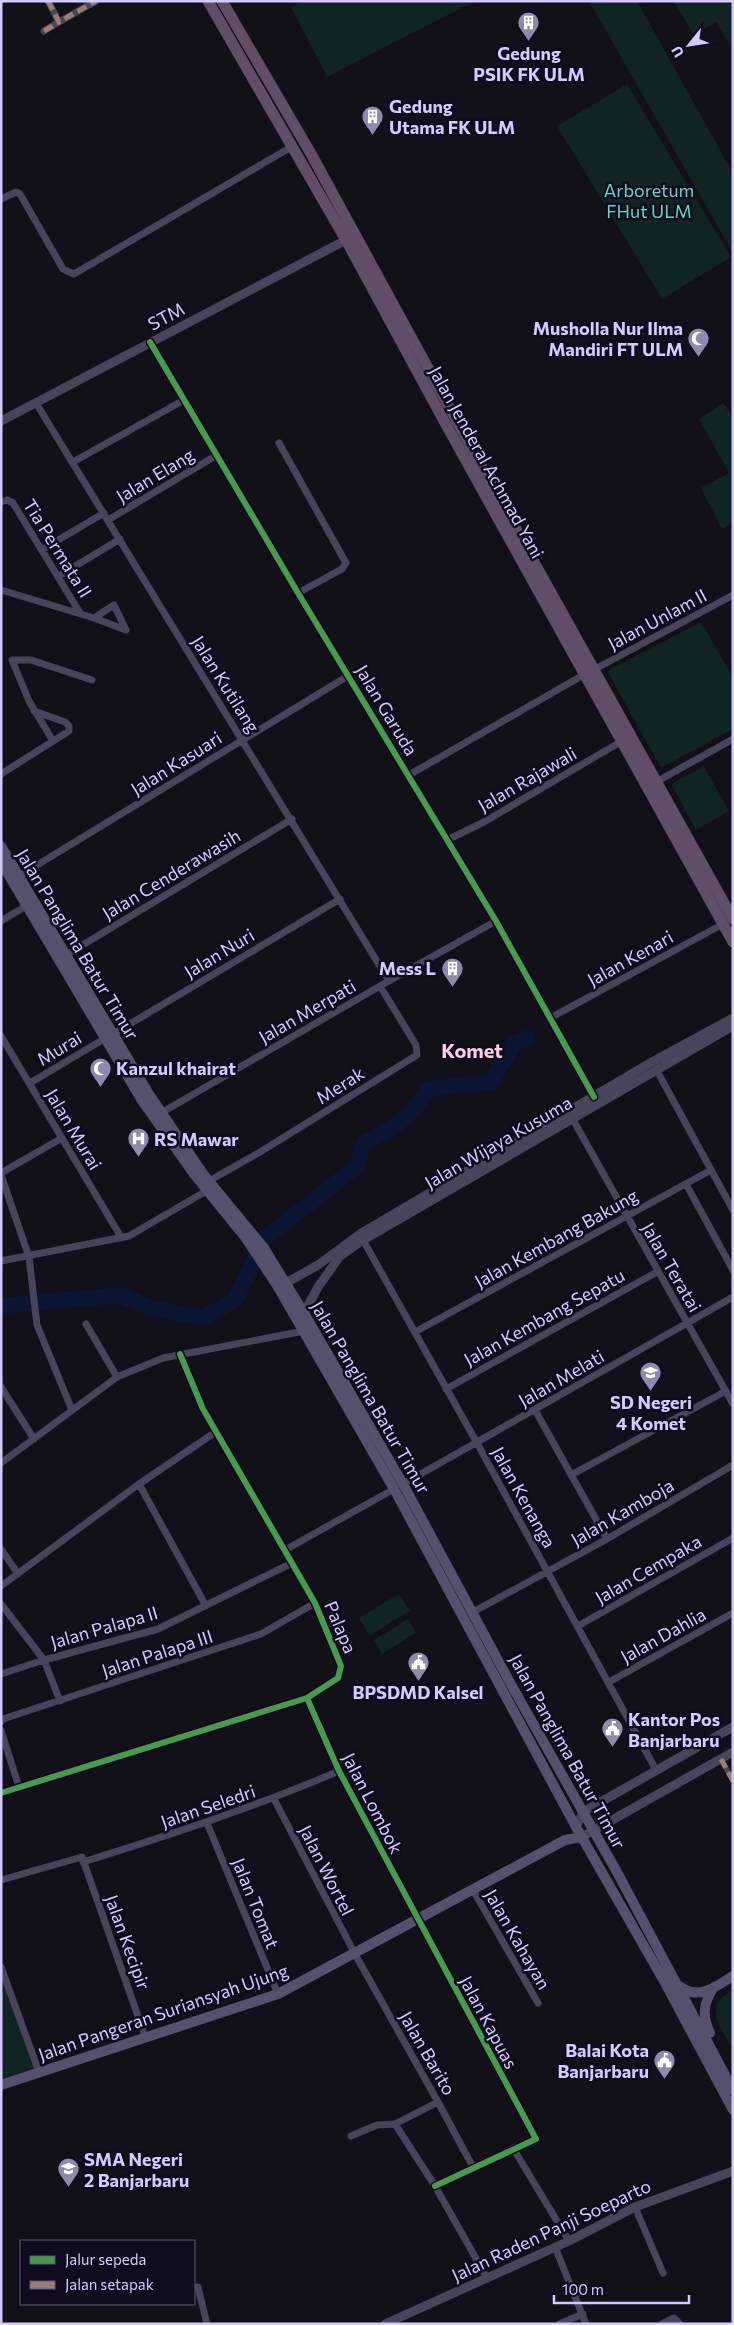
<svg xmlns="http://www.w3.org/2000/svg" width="734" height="2325" font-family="Commissioner,sans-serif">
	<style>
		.green { fill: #102325 }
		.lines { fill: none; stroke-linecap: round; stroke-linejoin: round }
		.river { stroke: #0b1635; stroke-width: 16 }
		.pedestrian { stroke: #48455a; stroke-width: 5 }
		.minor { stroke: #48455a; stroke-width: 7 }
		.tertiary { stroke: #48455a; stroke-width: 9 }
		.secondary { stroke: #55516d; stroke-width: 10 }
		.trunk { stroke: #604e67; stroke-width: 11 }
		.quiet { stroke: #9b7d72; stroke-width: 5; stroke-dasharray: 10 5; stroke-linecap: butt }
		.cycleway-casing { stroke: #110c1d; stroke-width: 9 }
		.cycleway { stroke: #469c4c; stroke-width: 6 }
		.labels { text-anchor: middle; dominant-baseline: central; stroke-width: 5; stroke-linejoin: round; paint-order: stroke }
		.poi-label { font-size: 18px; font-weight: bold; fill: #d4cafd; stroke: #110c1d; text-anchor: start }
		.park-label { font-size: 18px; fill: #5adac4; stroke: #110c1d }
		.street-label { font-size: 18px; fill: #d4cafd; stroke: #110c1d }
		.quarter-label { font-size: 20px; font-weight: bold; fill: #fdcce7; stroke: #110c1d }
	</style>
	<rect width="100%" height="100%" fill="#121019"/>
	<path class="green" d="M301,1H475L327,77L291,7Z
		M589,1H637L733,173V253Z
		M673,1H733V51L716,22L694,35Z
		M627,84L731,257L662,299L557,126Z
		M723,403L733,417V523L722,529L701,488L729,473L699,419Z
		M701,622L733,677V729L661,768L607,671Z
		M704,766L729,811L696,830L671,784Z
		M399,1594L410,1611L369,1636L359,1618Z
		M408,1619L416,1633L382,1654L374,1640Z
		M1,1972L36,2070L1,2081Z
		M733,1990V2049C720,2027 702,2006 733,1990Z"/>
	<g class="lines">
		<path class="river" d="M264,1239L356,1167L365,1142C392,1130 413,1115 428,1089L491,1082L514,1044L527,1038
			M1,1306L120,1295L151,1308L203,1318L235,1300L256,1257"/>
		<path class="pedestrian" d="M721,1759L733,1781"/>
		<path class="minor" d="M48,1L59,22L96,1
			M44,31L59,22
			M1,199L16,192L20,194L63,269L74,274L293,146
			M150,342L298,593L496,921L594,1097
			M36,403L389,981
			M279,443L346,563L342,569L298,593
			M73,462L184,400
			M1,502L7,500L13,503L80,613
			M108,520L217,455
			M43,549L104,513
			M59,576L120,539
			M1,590L94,618L126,630L114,605L94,618
			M595,669L733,595
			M53,741L29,701L12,660H31L92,680
			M1,774L69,731V726L65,722L34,711
			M409,775L585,674
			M656,782L733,739
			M447,840L484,822L622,741
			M19,876L348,676
			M1,921L26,906
			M66,955L292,819
			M552,1017L723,924
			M113,1034L340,899
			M1,1036L121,1237
			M656,1069L733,1210
			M30,1083L104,1039
			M161,1113L380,986L496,921
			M572,1118L733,1404
			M1,1173L62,1138
			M1,1175L29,1257L37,1325L72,1410
			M209,1181L260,1152L417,1055L416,1045L380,986
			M686,1184L733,1270
			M363,1240L477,1443L656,1770
			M1,1261L129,1236L208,1190
			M86,1324L117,1377
			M415,1332L711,1170
			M1,1387L34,1439
			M446,1389L657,1272
			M535,1410L607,1539
			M1,1463L117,1377L163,1358L304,1331
			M571,1475L726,1391
			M139,1484L206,1606
			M403,1484L733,1297
			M1,1549L18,1574
			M285,1550L394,1489
			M1,1586L139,1484L217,1431
			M1,1604L44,1660L60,1701
			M473,1612L607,1539L733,1465
			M578,1626L733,1538
			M1,1674L44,1660L158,1629L292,1563
			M609,1682L733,1613
			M307,1698L339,1771L536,2139L435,2186
			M1,1722L3,1719L261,1634L315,1603
			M1,1730L19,1787
			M1,1793L307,1698L338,1678L341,1666L315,1603L203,1409L180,1354
			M274,1799L355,1954L438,2102L473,2167
			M207,1823L278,1994
			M83,1862C170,1835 255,1807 339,1771
			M1,1880L82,1857L145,2036
			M473,1890L538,2003
			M1,1967L39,2072
			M395,2124L435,2186L487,2278
			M351,2136L377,2125L395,2124L438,2102
			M513,2148L569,2241
			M635,2207L663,2273
			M555,2247L586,2324
			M198,2287L207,2324
			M559,2324L583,2314
			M662,2324L674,2318L680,2324"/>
		<path class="tertiary" d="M1,421L346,240
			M286,1283L318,1265L360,1234L652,1062L733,1018
			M304,1313L318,1287L340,1256L363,1240L733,1026
			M576,1827L583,1812L733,1727
			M582,1837L733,1752
			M385,2324L569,2241L635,2207L733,2171"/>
		<path class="secondary" d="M1,846L149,1094L204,1175L264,1248L304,1313L403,1484L513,1688L617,1872L733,2090
			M1,862L141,1099L194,1174L245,1237L278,1287L394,1489L576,1827L664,1981L733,2110
			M679,1986C698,2001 715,1987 733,1976
			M710,2033C702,2016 703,2003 714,1987
			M1,2085L278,1994L565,1840L582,1837"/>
		<path class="trunk" d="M208,1L346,240L444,421L733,942
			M222,1L310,152L535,564L733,919"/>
		<path class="quiet" d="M48,1L59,22L96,1
			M44,31L59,22
			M721,1759L733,1781"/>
		<defs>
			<path id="cycleway" d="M150,342L298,593L496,921L594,1097
				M307,1698L339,1771L536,2139L435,2186
				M1,1793L307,1698L338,1678L341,1666L315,1603L203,1409L180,1354"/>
		</defs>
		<use href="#cycleway" class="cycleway-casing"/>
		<use href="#cycleway" class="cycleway"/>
	</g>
	<defs>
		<symbol id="building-pin" viewBox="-11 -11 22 30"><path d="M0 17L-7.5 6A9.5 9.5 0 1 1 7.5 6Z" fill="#9089ad" stroke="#110c1d"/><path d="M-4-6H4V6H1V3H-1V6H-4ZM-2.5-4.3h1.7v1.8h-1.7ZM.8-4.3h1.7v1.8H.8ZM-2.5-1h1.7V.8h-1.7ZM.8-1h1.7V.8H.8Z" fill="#fff"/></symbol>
		<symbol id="mosque-pin" viewBox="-11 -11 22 30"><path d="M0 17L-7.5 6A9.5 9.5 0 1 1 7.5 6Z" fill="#9089ad" stroke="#110c1d"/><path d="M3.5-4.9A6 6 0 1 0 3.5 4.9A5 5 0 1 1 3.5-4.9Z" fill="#fff"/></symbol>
		<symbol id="hospital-pin" viewBox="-11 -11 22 30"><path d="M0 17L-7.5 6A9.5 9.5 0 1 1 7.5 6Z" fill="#9089ad" stroke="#110c1d"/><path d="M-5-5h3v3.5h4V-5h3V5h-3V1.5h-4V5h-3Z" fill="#fff"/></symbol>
		<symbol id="school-pin" viewBox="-11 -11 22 30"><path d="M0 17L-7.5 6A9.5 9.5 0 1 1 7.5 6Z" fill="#9089ad" stroke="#110c1d"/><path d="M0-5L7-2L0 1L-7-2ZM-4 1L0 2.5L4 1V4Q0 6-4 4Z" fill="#fff"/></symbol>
		<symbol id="civic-pin" viewBox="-11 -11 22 30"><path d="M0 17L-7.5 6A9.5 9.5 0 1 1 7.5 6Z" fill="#9089ad" stroke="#110c1d"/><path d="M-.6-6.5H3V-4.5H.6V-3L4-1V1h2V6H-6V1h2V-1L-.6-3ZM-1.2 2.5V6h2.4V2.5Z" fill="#fff"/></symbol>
	</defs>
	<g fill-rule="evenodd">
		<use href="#building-pin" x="516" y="10" width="25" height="34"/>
		<use href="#building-pin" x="360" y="104" width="25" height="34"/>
		<use href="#mosque-pin" x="686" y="326" width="25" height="34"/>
		<use href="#building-pin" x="440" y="956" width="25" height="34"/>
		<use href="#mosque-pin" x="88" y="1056" width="25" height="34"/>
		<use href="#hospital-pin" x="126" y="1126" width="25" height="34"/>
		<use href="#school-pin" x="638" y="1360" width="25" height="34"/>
		<use href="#civic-pin" x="406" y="1650" width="25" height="34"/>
		<use href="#civic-pin" x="600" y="1716" width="25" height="34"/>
		<use href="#civic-pin" x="652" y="2048" width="25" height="34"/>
		<use href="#school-pin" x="56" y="2156" width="25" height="34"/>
	</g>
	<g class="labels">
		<g class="poi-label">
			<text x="529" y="53" text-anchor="middle">Gedung<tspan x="529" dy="21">PSIK FK ULM</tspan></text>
			<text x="389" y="106">Gedung<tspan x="389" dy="21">Utama FK ULM</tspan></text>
			<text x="683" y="328" text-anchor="end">Musholla Nur Ilma<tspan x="683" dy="21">Mandiri FT ULM</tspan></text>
			<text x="436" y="968" text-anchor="end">Mess L</text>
			<text x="116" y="1068">Kanzul khairat</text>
			<text x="154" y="1139">RS Mawar</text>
			<text x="651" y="1402" text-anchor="middle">SD Negeri<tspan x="651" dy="21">4 Komet</tspan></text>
			<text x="418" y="1692" text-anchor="middle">BPSDMD Kalsel</text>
			<text x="628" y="1719">Kantor Pos<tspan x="628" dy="21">Banjarbaru</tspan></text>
			<text x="649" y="2050" text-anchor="end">Balai Kota<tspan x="649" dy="21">Banjarbaru</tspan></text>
			<text x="84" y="2159">SMA Negeri<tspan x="84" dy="21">2 Banjarbaru</tspan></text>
		</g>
		<g class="park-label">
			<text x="649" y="190">Arboretum<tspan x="649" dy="21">FHut ULM</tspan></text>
		</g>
		<g class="street-label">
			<text transform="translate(166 316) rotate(-28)">STM</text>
			<text transform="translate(487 462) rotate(61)">Jalan Jenderal Achmad Yani</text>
			<text transform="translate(155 475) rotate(-31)">Jalan Elang</text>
			<text transform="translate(58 548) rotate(58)">Tia Permata II</text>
			<text transform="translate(657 619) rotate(-28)">Jalan Unlam II</text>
			<text transform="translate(226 684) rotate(58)">Jalan Kutilang</text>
			<text transform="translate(387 710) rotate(59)">Jalan Garuda</text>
			<text transform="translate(176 763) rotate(-32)">Jalan Kasuari</text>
			<text transform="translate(527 779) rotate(-30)">Jalan Rajawali</text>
			<text transform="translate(171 874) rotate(-31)">Jalan Cenderawasih</text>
			<text transform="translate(78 944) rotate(59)">Jalan Panglima Batur Timur</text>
			<text transform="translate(219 953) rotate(-31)">Jalan Nuri</text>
			<text transform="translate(630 958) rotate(-29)">Jalan Kenari</text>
			<text transform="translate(307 1011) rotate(-30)">Jalan Merpati</text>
			<text transform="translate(59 1048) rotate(-31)">Murai</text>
			<text transform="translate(340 1085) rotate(-32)">Merak</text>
			<text transform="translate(74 1129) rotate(59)">Jalan Murai</text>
			<text transform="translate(498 1142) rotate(-30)">Jalan Wijaya Kusuma</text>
			<text transform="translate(556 1238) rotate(-29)">Jalan Kembang Bakung</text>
			<text transform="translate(672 1267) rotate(60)">Jalan Teratai</text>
			<text transform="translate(544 1317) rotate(-29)">Jalan Kembang Sepatu</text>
			<text transform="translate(561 1378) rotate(-30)">Jalan Melati</text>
			<text transform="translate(371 1397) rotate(60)">Jalan Panglima Batur Timur</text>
			<text transform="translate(524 1497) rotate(61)">Jalan Kenanga</text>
			<text transform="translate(622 1512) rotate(-30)">Jalan Kamboja</text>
			<text transform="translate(648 1569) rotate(-30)">Jalan Cempaka</text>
			<text transform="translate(104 1627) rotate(-16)">Jalan Palapa II</text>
			<text transform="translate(341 1627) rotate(67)">Palapa</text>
			<text transform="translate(663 1635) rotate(-29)">Jalan Dahlia</text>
			<text transform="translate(157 1653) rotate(-18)">Jalan Palapa III</text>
			<text transform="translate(568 1751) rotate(61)">Jalan Panglima Batur Timur</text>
			<text transform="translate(373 1803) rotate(63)">Jalan Lombok</text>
			<text transform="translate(208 1806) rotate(-19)">Jalan Seledri</text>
			<text transform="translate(327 1870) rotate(63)">Jalan Wortel</text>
			<text transform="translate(256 1903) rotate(68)">Jalan Tomat</text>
			<text transform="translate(518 1939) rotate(60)">Jalan Kahayan</text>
			<text transform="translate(128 1942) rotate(70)">Jalan Kecipir</text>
			<text transform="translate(163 2012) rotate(-19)">Jalan Pangeran Suriansyah Ujung</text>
			<text transform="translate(489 2022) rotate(62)">Jalan Kapuas</text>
			<text transform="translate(428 2053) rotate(60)">Jalan Barito</text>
			<text transform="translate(551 2230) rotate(-25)">Jalan Raden Panji Soeparto</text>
		</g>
		<g class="quarter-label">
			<text x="472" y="1050">Komet</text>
		</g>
	</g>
	<rect width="734" height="2325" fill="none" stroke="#d4cafd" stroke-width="5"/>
	<rect x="20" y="2240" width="175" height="65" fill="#110c1d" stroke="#5f5877"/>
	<rect x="30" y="2256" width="25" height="8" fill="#469c4c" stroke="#5f5877"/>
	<text x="65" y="2265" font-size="15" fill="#d4cafd">Jalur sepeda</text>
	<rect x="30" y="2281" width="25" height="8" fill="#9b7d72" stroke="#5f5877"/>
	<text x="65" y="2290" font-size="15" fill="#d4cafd">Jalan setapak</text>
	<g transform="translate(689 45) rotate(240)" stroke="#110c1d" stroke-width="4" paint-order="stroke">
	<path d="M0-4L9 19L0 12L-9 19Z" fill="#d4cafd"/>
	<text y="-8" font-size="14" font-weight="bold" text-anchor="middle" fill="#d4cafd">U</text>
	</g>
	<path d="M554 2295v8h135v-8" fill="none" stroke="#d4cafd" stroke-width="2.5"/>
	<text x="562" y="2295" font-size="15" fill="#d4cafd" stroke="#110c1d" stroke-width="4" paint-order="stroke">100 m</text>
</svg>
